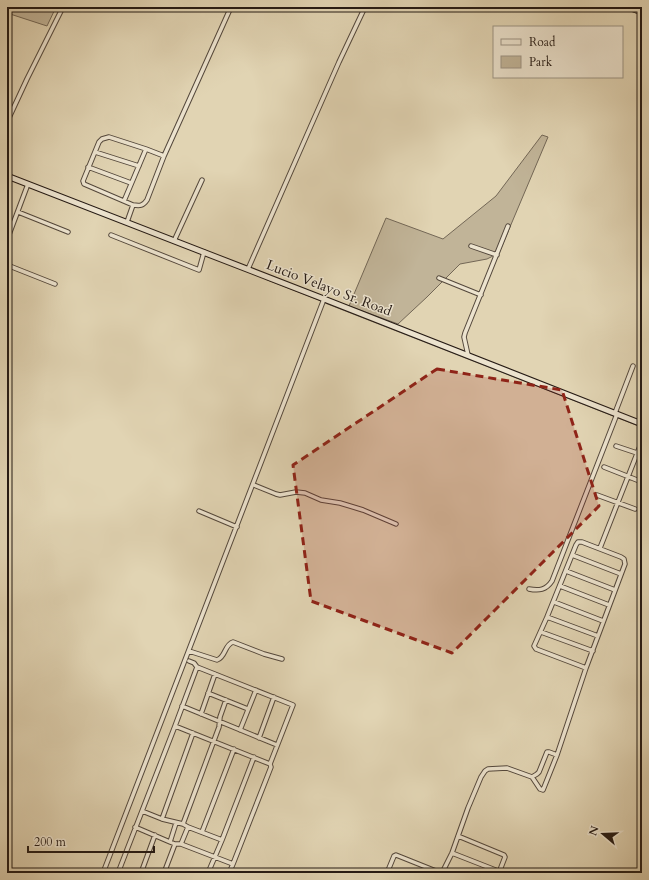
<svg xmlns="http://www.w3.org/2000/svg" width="649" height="880" font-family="Cardo,serif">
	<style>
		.green { fill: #c1b498; stroke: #736756 }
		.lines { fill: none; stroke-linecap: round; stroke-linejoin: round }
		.stream { stroke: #6f6453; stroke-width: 1.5 }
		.minor-casing { stroke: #54483c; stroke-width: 5.5 }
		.secondary-casing { stroke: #251a14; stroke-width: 7 }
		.minor { stroke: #ece3ce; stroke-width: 3.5 }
		.secondary { stroke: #ece3ce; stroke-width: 5 }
		.marked { fill: #8f2418; fill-opacity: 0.2; stroke: #8f2418; stroke-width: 3; stroke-dasharray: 8 5; stroke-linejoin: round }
		.labels { text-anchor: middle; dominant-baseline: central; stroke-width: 3; stroke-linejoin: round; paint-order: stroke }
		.street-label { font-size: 14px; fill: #251a14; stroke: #ece3ce }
	</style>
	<rect width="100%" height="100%" fill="#e1d4b3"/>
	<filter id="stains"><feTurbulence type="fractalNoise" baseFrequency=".005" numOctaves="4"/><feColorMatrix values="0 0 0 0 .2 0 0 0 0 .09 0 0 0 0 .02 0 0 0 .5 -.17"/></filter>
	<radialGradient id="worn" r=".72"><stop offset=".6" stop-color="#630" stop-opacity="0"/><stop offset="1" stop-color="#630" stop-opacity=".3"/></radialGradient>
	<path class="green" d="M7,7H56L47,26L7,13Z
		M542,135L548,137L499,253L487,259L460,264L427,297L398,324L349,306L386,218L443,239L496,196Z"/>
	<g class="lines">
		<path class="stream" d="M621,7L642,15
			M266,279L320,300
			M326,303L642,427"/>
		<defs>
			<path id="minor" d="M627,7L642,13
				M7,122L27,79L63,7
				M95,152L139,166
				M88,167L131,183
				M124,201L146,149
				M133,205L84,184L83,181L99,142L102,139L109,137L146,149L164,156
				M18,212L68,232
				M127,222L133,205C140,206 143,206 147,200L164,156L231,7
				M111,235L199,270L204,252
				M7,240L28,184
				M174,241L202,180
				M471,246L497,255
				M7,265L55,284
				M248,269L339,62L365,7
				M439,278L481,295
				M468,355L464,337L465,333L508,226
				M615,413L633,366
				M616,446L637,453
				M604,467L642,482
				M254,485L276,494L280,495L296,492L305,493L321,500L340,503L363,510L396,524
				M597,495L635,509
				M199,511L237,527
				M600,548L642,441
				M572,555L621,574
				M566,571L615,590
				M560,586L609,605
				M529,589C539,591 546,590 552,581L617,414
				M554,602L603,621
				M547,617L598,636
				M541,632L593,651
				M189,651L217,660C226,657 224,645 233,642L264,654L282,659
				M208,693L248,709
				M182,706L277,745
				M201,714L215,674
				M175,726L270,764
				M240,730L256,690
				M259,738L274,697
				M532,777L540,789L543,790L557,755L586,668L625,564L624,559L621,557L582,542H578L576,545L547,617L534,646L536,649L586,668
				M142,811L162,819L183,824L188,827L222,840
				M162,819L193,733
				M176,823L170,842L175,844H181L188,827
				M183,824L219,727L220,717L226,700
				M135,827L170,842
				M202,832L234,749
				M181,844L233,864L271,767L270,764L293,705L197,667L194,663L189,661
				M452,853L498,871L500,870L505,857L504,855L458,836
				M444,869L453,873
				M103,873C177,681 252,490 324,299
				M118,873L175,726L197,667
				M141,873L155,835
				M164,873L175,844
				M208,873L222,840L254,757
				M229,873L233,864
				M387,873L394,856L396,855L441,873
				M442,873L452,853L468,808L481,777L485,771L488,769L507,768L532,777L537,774L539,772L547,752H549L557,755"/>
			<path id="secondary" d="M7,176L324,299L642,424"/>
		</defs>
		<use href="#minor" class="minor-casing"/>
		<use href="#secondary" class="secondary-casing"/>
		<use href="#minor" class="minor"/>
		<use href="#secondary" class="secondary"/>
	</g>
	<path class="marked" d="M437,369L562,390L599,506L452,653L311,601L293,465Z"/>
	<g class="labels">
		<g class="street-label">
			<text transform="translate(329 288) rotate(21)">Lucio Velayo Sr. Road</text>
		</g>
	</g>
	<rect width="649" height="880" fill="none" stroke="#e1d4b3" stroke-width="24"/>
	<rect x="8" y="8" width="633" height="864" fill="none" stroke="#251a14" stroke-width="2"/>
	<rect x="12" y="12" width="625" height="856" fill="none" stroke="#251a14"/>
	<rect x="493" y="26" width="130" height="52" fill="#ece3ce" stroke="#9c9384"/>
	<rect x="501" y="39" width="20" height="6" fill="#ece3ce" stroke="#9c9384"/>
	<text x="529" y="46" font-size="12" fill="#251a14">Road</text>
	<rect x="501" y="56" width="20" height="12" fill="#c1b498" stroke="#9c9384"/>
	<text x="529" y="66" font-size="12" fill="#251a14">Park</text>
	<g transform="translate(603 834) rotate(289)" stroke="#ece3ce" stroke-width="3" paint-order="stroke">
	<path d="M0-3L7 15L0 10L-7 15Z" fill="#251a14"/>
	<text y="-6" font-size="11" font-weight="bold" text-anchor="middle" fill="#251a14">N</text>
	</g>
	<path d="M28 846v6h126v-6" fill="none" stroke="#251a14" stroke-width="2"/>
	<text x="34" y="846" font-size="12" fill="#251a14" stroke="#ece3ce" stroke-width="3" paint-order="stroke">200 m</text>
	<rect width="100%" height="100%" filter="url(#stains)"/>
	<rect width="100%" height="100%" fill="url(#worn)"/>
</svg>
